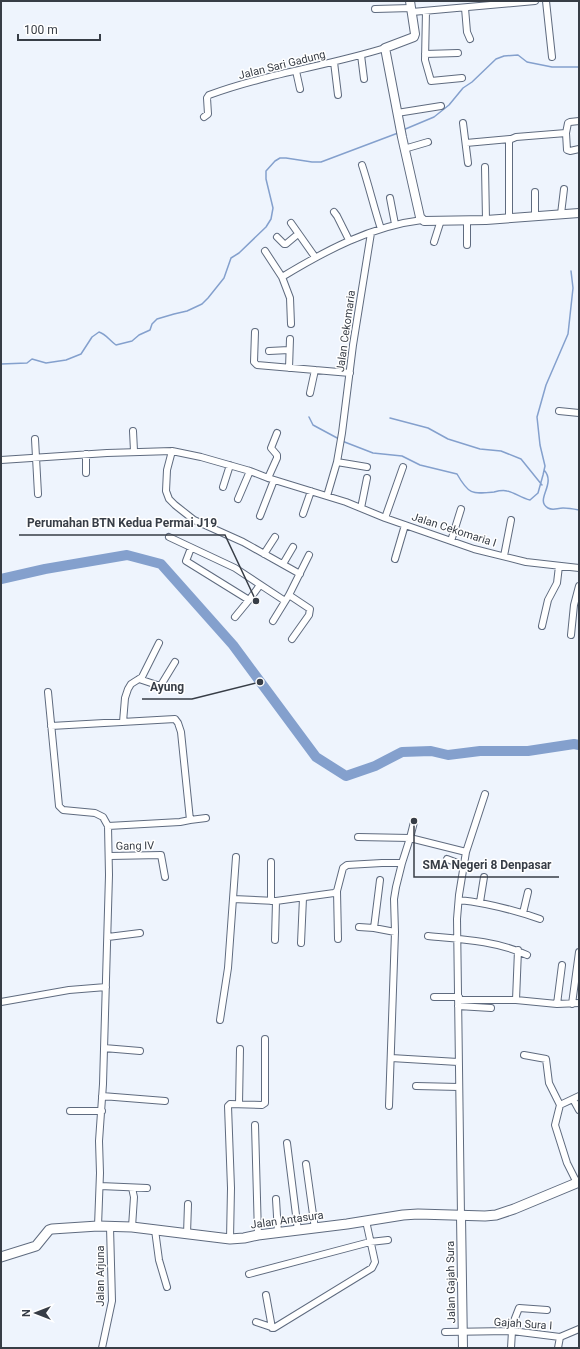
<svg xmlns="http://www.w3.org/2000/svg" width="580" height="1349" font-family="Roboto,sans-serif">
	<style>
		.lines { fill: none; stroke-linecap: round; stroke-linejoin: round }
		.stream { stroke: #84a0cd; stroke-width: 1.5 }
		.river { stroke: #84a0cd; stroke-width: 10 }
		.minor-casing { stroke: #5f6b7f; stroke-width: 8 }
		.tertiary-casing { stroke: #5f6b7f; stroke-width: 10 }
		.secondary-casing { stroke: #5f6b7f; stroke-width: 11 }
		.minor { stroke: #fff; stroke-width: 6 }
		.tertiary { stroke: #fff; stroke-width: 8 }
		.secondary { stroke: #fff; stroke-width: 9 }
		.labels { text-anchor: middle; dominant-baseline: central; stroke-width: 3; stroke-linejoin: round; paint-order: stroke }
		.street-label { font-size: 11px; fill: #373d46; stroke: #fff }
		.leader { fill: none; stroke: #373d46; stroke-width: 1.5 }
		.callout-dot { fill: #373d46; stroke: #fff; stroke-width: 1.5 }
		.callout-label { font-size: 12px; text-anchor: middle; font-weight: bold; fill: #373d46; stroke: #fff; stroke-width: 3; stroke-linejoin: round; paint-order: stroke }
	</style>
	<rect width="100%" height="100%" fill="#eef4fd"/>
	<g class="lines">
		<path class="stream" d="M403,130L434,117L449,105L463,88L472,82L496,59L504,56L518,55L527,62L552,67H579
			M1,364L27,363L32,359L46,363L66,360L81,354L92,337L99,332C106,334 110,341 116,345L132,341L139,335L150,330L152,324L157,319L174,314L187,311L202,304L208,298L224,278L231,258L239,253L266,227L271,219L273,208L266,179V171L275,161L280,158H286L312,162H321L398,133
			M309,417L313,425L339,439
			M390,418L428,428L448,439L480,449L501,451L521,459L542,485
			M342,441L373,453L402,456L420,465L457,474C469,495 472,494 494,492C498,491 503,490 507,491C514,492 521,498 530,500L538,493L543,475L545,466L540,445L537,417L546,385L568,334L573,288L571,271
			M544,470C557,484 534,500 548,508C553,511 557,508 563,508C568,508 574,509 579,510"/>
		<path class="river" d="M1,579L45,569L127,555L161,564L233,645L316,757L346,776L375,766L402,752L431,751L448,755L480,751H528L574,744L579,745"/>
		<defs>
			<path id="minor" d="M546,1L552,57
				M465,8L467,32L470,39
				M375,9L411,8
				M426,11L425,60L431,81L462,78
				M412,12L535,1
				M425,54L458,53
				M361,55L364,79
				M334,62L338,95
				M296,71L300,89
				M397,113L441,106
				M204,117L208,114L207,98L209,95C266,74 327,66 385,48
				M463,123L468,163
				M566,133L567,150L570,151L579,149
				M466,143L510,139
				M404,149L428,142
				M362,165C369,186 374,208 381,229
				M485,167L486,220
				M535,192V216
				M390,198L395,224
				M334,212L337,216L349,240
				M561,214L564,189
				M509,219V140L516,137L566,133L568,123L570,122L579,121
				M467,221V245
				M291,223L315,257
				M277,237L284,244H286L298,234
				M434,242L441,220
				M265,251L282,277L290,298L291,324
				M282,277C325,251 371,226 422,220
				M255,332L254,362L257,365L350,373
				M269,351L289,350
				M289,368L290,339
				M310,393L315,370
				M559,411L579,413
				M133,431L134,451
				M35,439L38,494
				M172,451L167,470L166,491L169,499L175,505L194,520L243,542L300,574
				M1,460L107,453L172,451L201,457L250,471L268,478L346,502L385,518L474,549L526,562L579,568
				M337,462L367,467
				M86,473V454
				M268,478L277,458V455L271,448L277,433
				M223,487L230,465
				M327,496L337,462L342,433L353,345L371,233
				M238,499L250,471
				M361,508L367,478
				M303,514L311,491
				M260,516L274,480
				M385,518L403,467
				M169,537L235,568L285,601
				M451,541L461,509
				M191,548L186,561L249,600
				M264,554L275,537
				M504,556L511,520
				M395,559L405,525
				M283,564L293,547
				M289,595L310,609L309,615L292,639
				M235,617L249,600L260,585
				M273,621L289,595L309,555
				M542,626L548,600L557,583L559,566
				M571,635L574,605L579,586
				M139,679L157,685H161L175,662
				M48,692L59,806L63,810L95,813L103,817L108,826L109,875L103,1084L99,1141L100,1173L98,1226
				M123,722L125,698L128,689L131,684L142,677L159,643
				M51,726L175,719L178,723L181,732L190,820L180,822L108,826
				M190,820L206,818
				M358,837L410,838L414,822
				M110,856L161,855L165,877
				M447,859L463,865
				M402,863L410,838L466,852
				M337,891L338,939
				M233,899L276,901L334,893L337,891L343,868L347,865L382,863H402L396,887L394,899L395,932L389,1106
				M459,900C487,903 514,910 540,919
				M271,901V862
				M480,902L484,877
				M523,913L528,892
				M359,927L374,928L395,932
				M374,928L380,880
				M428,936C460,939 498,941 527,955
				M108,937L140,933
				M275,940L276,901
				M301,943L303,898
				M434,997H459
				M458,1000H516L557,1004L579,1003
				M516,1000L518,950
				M1,1002L69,990L106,987
				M557,1004L562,965
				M572,1004L579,952
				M458,1006L491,1008
				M220,1020L228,968L236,857
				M104,1048L140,1051
				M524,1055L546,1059L549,1083L560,1105
				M391,1058L458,1062
				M416,1086L459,1087
				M102,1096L165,1101
				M573,1099L579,1110
				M239,1104L240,1049
				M70,1111H102
				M255,1125L258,1235
				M287,1143L298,1231
				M306,1164L315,1229
				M577,1183L567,1163L555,1125L560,1105L579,1096
				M100,1186L147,1188
				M132,1188L134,1197L132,1227
				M276,1199L278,1233
				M461,1216L457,919L459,895L466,852L485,794
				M155,1230L159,1260L167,1287
				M187,1234L188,1204
				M230,1239L231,1188L228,1106L230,1104L262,1105L265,1103V1039
				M249,1274L370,1242L388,1240
				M266,1295L272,1328
				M256,1322L274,1328L372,1268L375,1262L366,1221
				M510,1331L519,1308L547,1310
				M445,1332L512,1331L560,1337L579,1329
				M102,1348L112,1301L110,1227
				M511,1348L512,1331
				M558,1348L560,1337"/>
			<path id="tertiary" d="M410,1L415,34L414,37L385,48L402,137L420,217L424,221L486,220L579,213
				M461,1216L463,1348"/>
			<path id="secondary" d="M1,1257L36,1246L49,1230L52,1229L98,1226L132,1227L230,1239L244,1238L258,1235L347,1224L403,1215L418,1214L485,1216L496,1215L514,1209L579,1182"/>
		</defs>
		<use href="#minor" class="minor-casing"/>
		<use href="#tertiary" class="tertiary-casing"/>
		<use href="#secondary" class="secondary-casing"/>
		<use href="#minor" class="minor"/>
		<use href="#tertiary" class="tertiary"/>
		<use href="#secondary" class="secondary"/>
	</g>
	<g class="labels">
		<g class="street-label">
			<text transform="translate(282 65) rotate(-14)">Jalan Sari Gadung</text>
			<text transform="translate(346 331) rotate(-82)">Jalan Cekomaria</text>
			<text transform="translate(454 530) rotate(18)">Jalan Cekomaria I</text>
			<text transform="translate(135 846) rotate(-1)">Gang IV</text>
			<text transform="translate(287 1220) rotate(-8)">Jalan Antasura</text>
			<text transform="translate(100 1276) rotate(-90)">Jalan Arjuna</text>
			<text transform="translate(451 1282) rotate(-91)">Jalan Gajah Sura</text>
			<text transform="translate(523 1324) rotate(4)">Gajah Sura I</text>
		</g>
	</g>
	<path class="leader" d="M256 601L225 535H19M260 682L192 699H142M414 821L414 877H559"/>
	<g class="callout-dot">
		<circle cx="256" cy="601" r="4"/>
		<circle cx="260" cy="682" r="4"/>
		<circle cx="414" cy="821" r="4"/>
	</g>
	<g class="callout-label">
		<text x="122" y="527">Perumahan BTN Kedua Permai J19</text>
		<text x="167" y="691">Ayung</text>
		<text x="487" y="869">SMA Negeri 8 Denpasar</text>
	</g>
	<rect width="580" height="1349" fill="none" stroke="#373d46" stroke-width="4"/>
	<g transform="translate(36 1313) rotate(270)" stroke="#ffffff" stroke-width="3" paint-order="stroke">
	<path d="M0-3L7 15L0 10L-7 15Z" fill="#373d46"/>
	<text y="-6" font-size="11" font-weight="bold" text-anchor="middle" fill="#373d46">N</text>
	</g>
	<path d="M18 34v6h82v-6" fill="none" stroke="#373d46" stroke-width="2"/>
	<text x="24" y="34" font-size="12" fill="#373d46" stroke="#ffffff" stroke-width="3" paint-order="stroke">100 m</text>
</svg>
